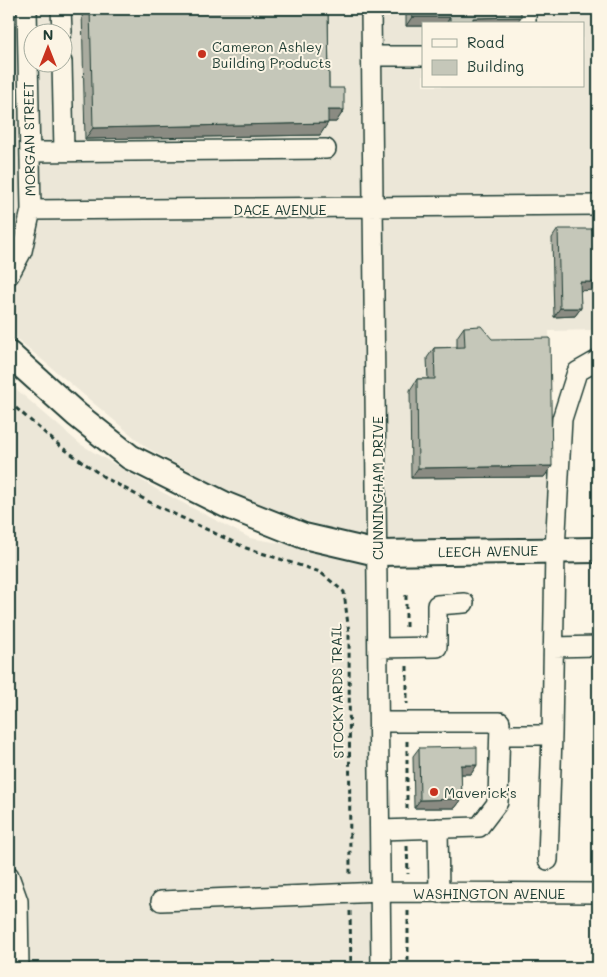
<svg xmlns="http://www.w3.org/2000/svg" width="607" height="977" font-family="Mali,sans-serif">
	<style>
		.built { fill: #ece7d8; fill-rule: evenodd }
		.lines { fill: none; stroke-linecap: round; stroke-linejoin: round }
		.minor-casing { stroke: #1f3d34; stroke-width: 22 }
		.major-casing { stroke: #1f3d34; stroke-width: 28 }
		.path { stroke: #1f3d34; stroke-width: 3; stroke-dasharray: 5 4; stroke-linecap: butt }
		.minor { stroke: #fcf5e5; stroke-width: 19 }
		.major { stroke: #fcf5e5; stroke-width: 24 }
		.wall { fill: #a9ab9f; stroke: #1f3d34 }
		.shaded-wall { fill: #8a8b82; stroke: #1f3d34 }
		.building { fill: #c5c7b9; stroke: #1f3d34 }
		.poi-dot { fill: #c8321e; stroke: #fcf5e5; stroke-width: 2 }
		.labels { text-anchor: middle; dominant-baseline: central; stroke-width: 4; stroke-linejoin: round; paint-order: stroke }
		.poi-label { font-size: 14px; fill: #1f3d34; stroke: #fcf5e5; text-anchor: start }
		.street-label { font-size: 14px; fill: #1f3d34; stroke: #fcf5e5 }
	</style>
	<rect width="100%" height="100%" fill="#fcf5e5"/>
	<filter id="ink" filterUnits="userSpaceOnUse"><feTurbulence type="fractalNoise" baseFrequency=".02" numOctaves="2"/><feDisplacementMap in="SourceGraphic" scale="10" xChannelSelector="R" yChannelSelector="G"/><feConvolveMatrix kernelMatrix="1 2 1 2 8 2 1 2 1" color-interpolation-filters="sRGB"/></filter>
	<g filter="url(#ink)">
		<path class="built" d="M9,9H598V330L549,331L552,540L437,542L351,535L250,503L147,448L9,332ZM423,24H583V86H423ZM32,32H62V62H32Z
			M9,383L80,444L158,490L250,538L374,559L371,968H9Z"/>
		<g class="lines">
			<defs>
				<path id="minor" d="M27,9L31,210
					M61,9L62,32
					M371,9L381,968
					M526,9V24
					M372,56H423
					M62,62L64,151
					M30,152L326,149
					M9,275L22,251L31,210L598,205
					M553,647L598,646
					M379,648L437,647V605L464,603
					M379,722H500L498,802L479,827L380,830
					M500,735H552L555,550L562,419L577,372L598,360
					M438,828L439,893
					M548,860L552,735
					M9,876L18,901L19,968
					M161,901L381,892L598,893"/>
				<path id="major" d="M9,354L77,415L130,457L226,505L304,536L377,553L598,550"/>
			</defs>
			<use href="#minor" class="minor-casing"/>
			<use href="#major" class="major-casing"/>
			<path class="path" d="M9,402L60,446L104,477L153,504L246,548L320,572L344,592L349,633L350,875
				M406,595V629
				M407,666V704
				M407,741V812
				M407,846L408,874
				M350,911L351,968
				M408,911V968"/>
			<use href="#minor" class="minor"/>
			<use href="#major" class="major"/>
		</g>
		<path class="wall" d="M82,9H328L329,88L344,110L336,122H328L320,135L85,139Z
			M406,9H521L516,24H423V26H406Z
			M558,229L580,291L581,308L575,316L554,317L552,238Z
			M464,327L552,466L544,477L411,478L410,390L417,379H428L427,358L434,348L457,347V337Z
			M419,748L477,765L471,774H461L462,799L455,808H414L413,756Z"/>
		<path class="shaded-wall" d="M412,17H450L446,24H423V26H406Z
			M521,17L516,24H469L473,18Z
			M328,110H344L336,122H320Z
			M328,123L320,135L85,139L93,128Z
			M580,282H598V290L574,291Z
			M560,308H581L575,316L554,317Z
			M552,466L544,477L411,478L418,468Z
			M461,765H477L471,774H455Z
			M462,799L455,808H414L420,800Z"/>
		<path class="building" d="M90,9H328L329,88H344V110H328V123L93,128Z
			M412,9H521V17L473,18V24H450V17H412Z
			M558,229H598V282H580L581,308H560Z
			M481,326L492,339L550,338L552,466L418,468L417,379H435L434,348L465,347L464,327Z
			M477,747V765H461L462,799L420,800L419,748Z"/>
	</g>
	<g class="poi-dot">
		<circle cx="202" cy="54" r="5"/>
		<circle cx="434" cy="792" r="5"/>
	</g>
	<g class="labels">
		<g class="poi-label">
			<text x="212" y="46">Cameron Ashley<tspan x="212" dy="16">Building Products</tspan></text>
			<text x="444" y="792">Maverick's</text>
		</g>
		<g class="street-label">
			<text transform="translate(29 139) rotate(-91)">MORGAN STREET</text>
			<text x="280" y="209">DACE AVENUE</text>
			<text transform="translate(377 488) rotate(-90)">CUNNINGHAM DRIVE</text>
			<text transform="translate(488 551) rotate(-1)">LEECH AVENUE</text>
			<text transform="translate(337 691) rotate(-91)">STOCKYARDS TRAIL</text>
			<text x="489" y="893">WASHINGTON AVENUE</text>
		</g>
	</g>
	<rect width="607" height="977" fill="none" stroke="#fcf5e5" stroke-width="30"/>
	<rect x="15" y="15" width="577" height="947" fill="none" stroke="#1f3d34" stroke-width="2" filter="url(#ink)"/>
	<rect x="422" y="22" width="162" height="65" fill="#fcf5e5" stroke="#a4ab9e"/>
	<rect x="432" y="39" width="25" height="8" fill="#fcf5e5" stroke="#a4ab9e"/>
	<text x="467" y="48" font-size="15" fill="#1f3d34">Road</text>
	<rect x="432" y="60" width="25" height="15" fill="#c5c7b9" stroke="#a4ab9e"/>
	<text x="467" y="72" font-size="15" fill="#1f3d34">Building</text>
	<g transform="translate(48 48)"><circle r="24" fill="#fcf5e5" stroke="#a4ab9e"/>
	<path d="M0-4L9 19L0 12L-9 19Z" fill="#c8321e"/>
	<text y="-8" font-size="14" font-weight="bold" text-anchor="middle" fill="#1f3d34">N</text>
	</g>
</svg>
